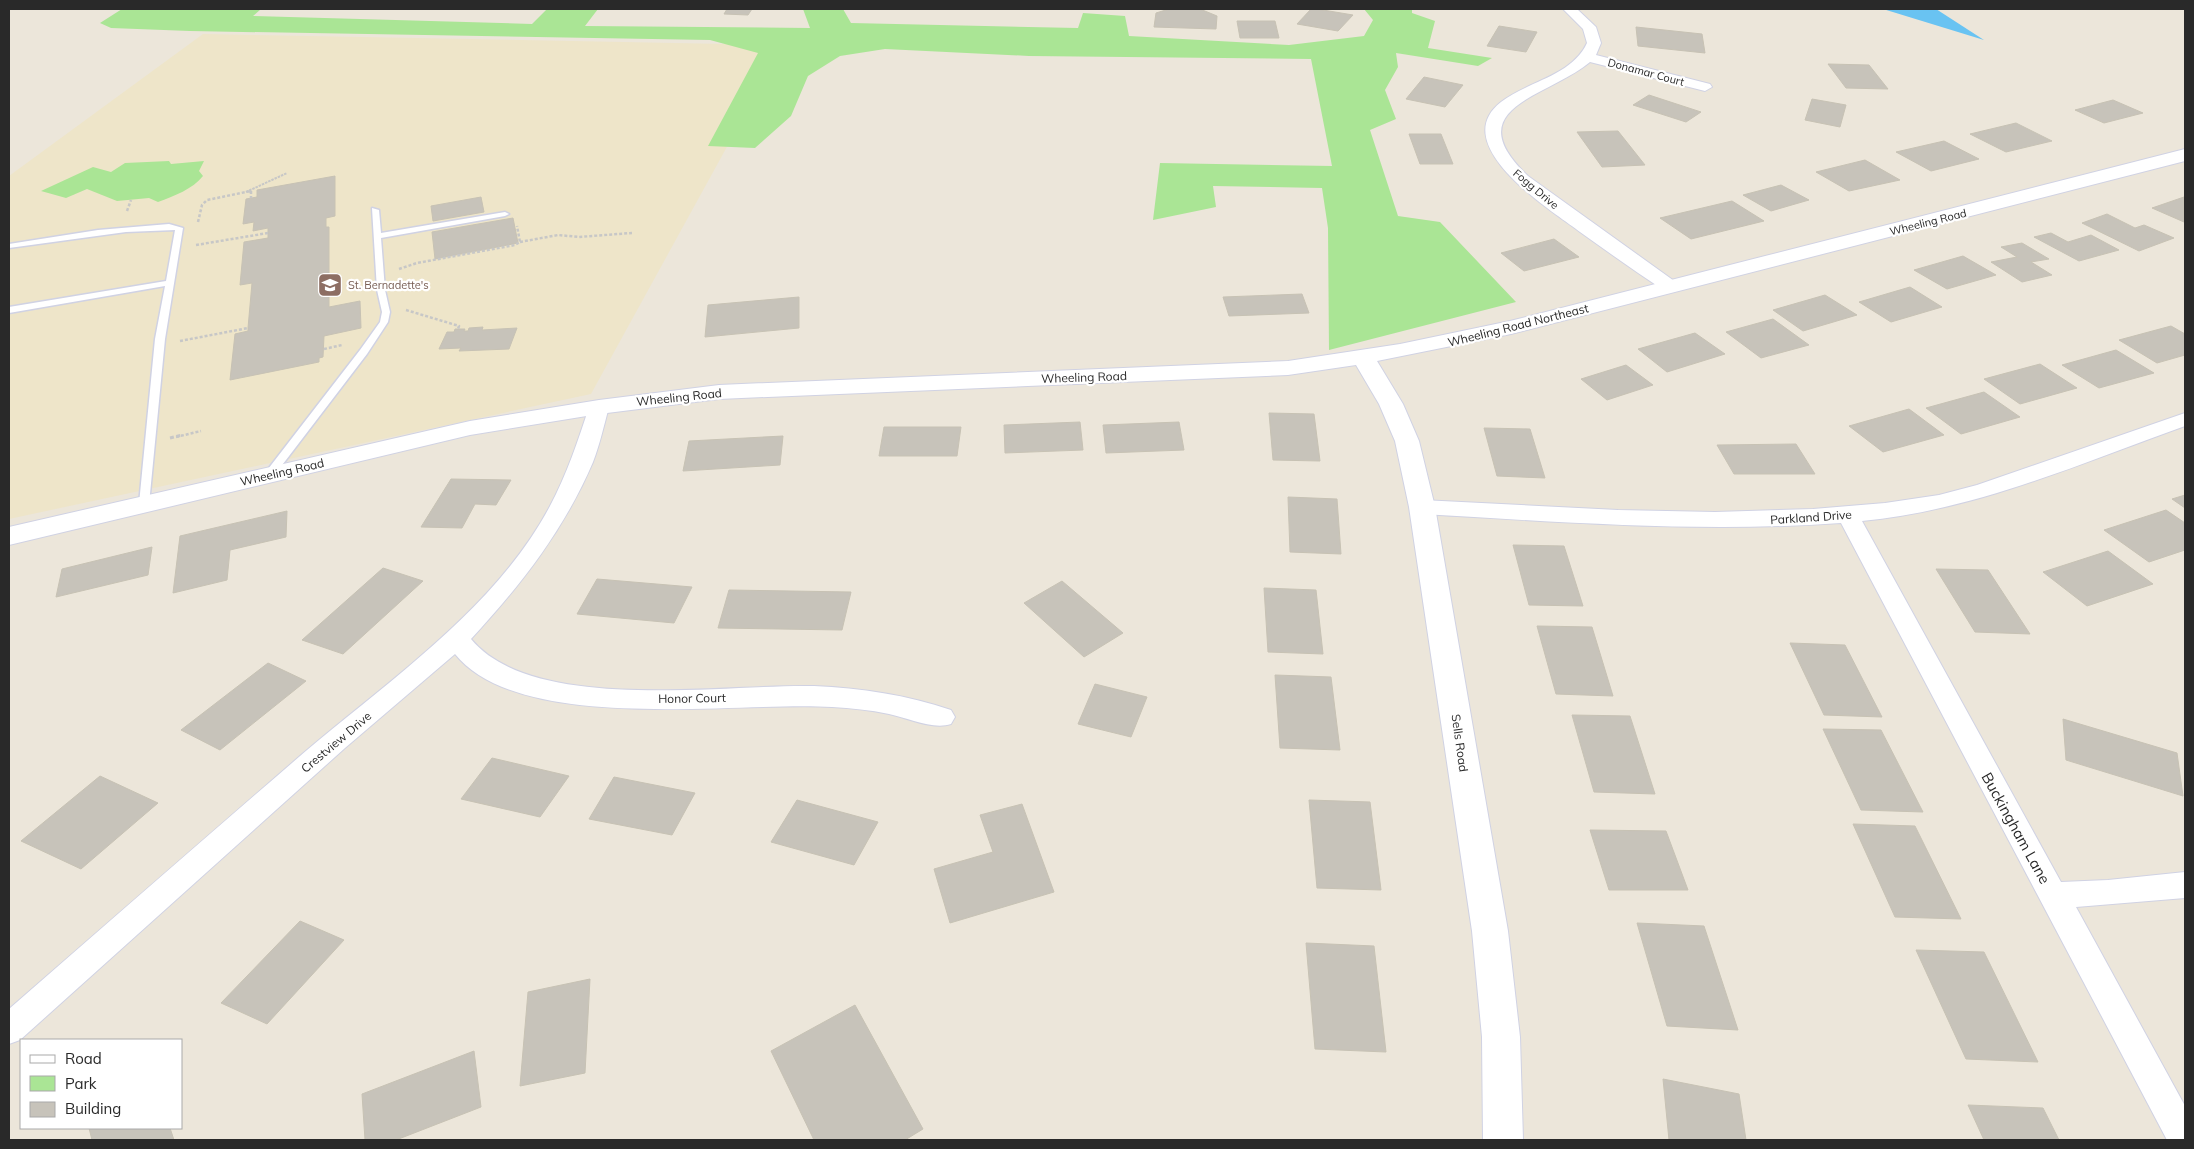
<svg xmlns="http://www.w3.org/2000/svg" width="2194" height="1149" font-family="Mulish,sans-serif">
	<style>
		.education { fill: #eee5c9 }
		.green { fill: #aae595 }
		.water { fill: #69c3f2 }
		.building { fill: #c7c3ba; stroke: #c7c2b4 }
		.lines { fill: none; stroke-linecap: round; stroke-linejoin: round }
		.service-casing { stroke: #d0d2e3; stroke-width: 3 }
		.minor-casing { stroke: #d0d2e3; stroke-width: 2 }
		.tertiary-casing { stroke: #d0d2e3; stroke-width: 2 }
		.path-far2 { stroke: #c7c7c7; stroke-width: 2; stroke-dasharray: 2.5 1; stroke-linecap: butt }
		.path-far1 { stroke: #c7c7c7; stroke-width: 2.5; stroke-dasharray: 3 2; stroke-linecap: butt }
		.path { stroke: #c7c7c7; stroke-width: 3; stroke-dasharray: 4 2.5; stroke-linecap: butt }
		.service { fill: #fff; fill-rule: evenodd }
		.minor { fill: #fff; fill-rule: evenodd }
		.tertiary { fill: #fff; fill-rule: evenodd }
		.labels { text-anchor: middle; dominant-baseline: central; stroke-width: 4.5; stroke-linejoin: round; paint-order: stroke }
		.far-street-label { font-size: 11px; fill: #292929; stroke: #fff }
		.far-education-label { font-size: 11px; fill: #785e54; stroke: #fff; text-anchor: start }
		.street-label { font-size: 12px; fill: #292929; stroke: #fff }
		.near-street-label { font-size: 15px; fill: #292929; stroke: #fff }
	</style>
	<rect width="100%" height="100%" fill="#ece6da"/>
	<path class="education" d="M203,34L783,45L591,394L9,519V176Z"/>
	<path class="green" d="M122,9H261L253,16L532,24L547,9H598L585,26L810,28L803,9H843L851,23L1078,28L1083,13L1125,16L1129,36L1289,45L1364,36L1373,20L1364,9H1412V13L1435,21L1428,48L1492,58L1478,66L1396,53L1398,67L1385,90L1396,119L1370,130L1398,216L1440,222L1516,302L1329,350L1328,228L1322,188L1213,186L1216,207L1153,220L1160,163L1332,166L1311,59L1029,56L885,49L840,56L808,76L791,116L755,148L708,146L758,53L710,40L190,31L111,28L100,23Z
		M169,161L171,164L204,161L199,171L203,176C193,189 174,196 158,202L149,198L117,201L87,189L66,198L41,191L93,167L111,172L125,163Z"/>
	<path class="water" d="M1883,9H1936L1984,40Z"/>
	<path class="building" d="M727,9H752L748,15L724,14Z
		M1169,9H1200L1217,16L1216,29L1154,27L1156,13Z
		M1311,9H1317L1353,15L1338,31L1297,24Z
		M1237,21H1275L1279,38H1240Z
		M1499,26L1537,32L1526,52L1487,46Z
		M1636,27L1702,34L1705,53L1638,46Z
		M1828,64L1869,65L1888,89L1846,88Z
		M1424,77L1463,85L1445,107L1406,99Z
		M1649,95L1701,112L1686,122L1633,105Z
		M1812,99L1846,105L1840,127L1805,120Z
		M2113,100L2143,113L2104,123L2075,110Z
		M2016,123L2052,141L2006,152L1970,134Z
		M1618,131L1645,165L1602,167L1577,132Z
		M1409,134H1441L1453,164H1420Z
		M1944,141L1979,159L1931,171L1896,152Z
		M1865,160L1900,180L1849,191L1816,172Z
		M335,176V216L326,218V227H329V307L360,301L361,328L324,336L323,357L319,358V362L230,380L235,334L248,331V328L252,283L240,285L244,242L268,238V228L253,231L254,222L243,224L246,199L257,197V190Z
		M1781,185L1809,200L1771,211L1743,195Z
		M481,197L484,212L433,221L431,206Z
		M2184,197V222L2152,208Z
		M1732,201L1764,221L1691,239L1660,218Z
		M2107,214L2135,228L2144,225L2174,238L2139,251L2082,223Z
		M513,218L518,243L435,259L432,232Z
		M2051,233L2068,242L2091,235L2119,250L2079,261L2034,237Z
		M1554,239L1579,257L1524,271L1501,253Z
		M2022,243L2049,259L2031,262L2052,275L2022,282L1991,262L2017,257L2001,247Z
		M1963,256L1996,275L1947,289L1914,270Z
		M1910,287L1942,307L1891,322L1859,302Z
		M1302,294L1309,313L1229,316L1223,297Z
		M1825,295L1857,315L1803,331L1773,310Z
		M799,297V328L705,337L708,305Z
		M1773,319L1809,345L1761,358L1726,332Z
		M2171,326L2185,334V355L2157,363L2119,340Z
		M483,327L482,330L517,328L509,349L459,351L461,348L439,349L447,332H454L455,329H465L464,331H468L469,328Z
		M1695,333L1725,354L1667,372L1638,349Z
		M2116,350L2154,373L2099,388L2062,365Z
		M2040,364L2077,388L2020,404L1984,379Z
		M1626,365L1653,385L1607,400L1581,379Z
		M1984,392L2020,417L1961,434L1926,408Z
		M1909,409L1944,435L1883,452L1849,426Z
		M1269,413L1314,414L1320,461L1273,460Z
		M1080,422L1083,450L1005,453L1004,425Z
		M1179,422L1184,450L1106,453L1103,425Z
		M884,427H961L957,456H879Z
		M1484,428L1530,429L1545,478L1497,476Z
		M783,436L780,465L683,471L689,441Z
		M1796,444L1815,474H1734L1717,445Z
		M451,479L511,480L496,505L475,504L462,528L421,527Z
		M2185,495V508L2172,499Z
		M1288,497L1337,499L1341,554L1290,552Z
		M2166,510L2185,523V550L2149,562L2104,530Z
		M287,511L286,537L230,550L227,580L173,593L180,536Z
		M1513,545L1564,546L1583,606L1529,605Z
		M152,547L148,575L56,597L62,569Z
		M2108,551L2153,584L2087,606L2043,572Z
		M383,568L423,581L343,654L302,640Z
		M1936,569L1988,570L2030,634L1975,632Z
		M597,579L692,587L674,623L577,614Z
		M1062,581L1123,633L1084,657L1024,603Z
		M1264,588L1316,590L1323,654L1268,652Z
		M729,590L851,592L842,630L718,628Z
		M1537,626L1592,627L1613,696L1556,694Z
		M1790,643L1845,645L1882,717L1824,715Z
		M268,663L306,681L220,750L181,730Z
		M1275,675L1331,677L1340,750L1280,748Z
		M1095,684L1147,697L1131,737L1078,724Z
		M1572,715L1630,716L1655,794L1594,792Z
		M2063,719L2177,753L2183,796L2066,760Z
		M1823,729L1881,730L1923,812L1861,810Z
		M492,758L569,776L540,817L461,799Z
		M100,776L158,803L81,869L21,841Z
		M614,777L695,793L672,835L589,819Z
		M797,800L878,822L854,865L771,842Z
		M1309,800L1370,802L1381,890L1317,888Z
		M1022,804L1054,892L950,923L934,869L993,852L980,815Z
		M1853,824L1915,826L1961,919L1895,917Z
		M1590,830L1666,831L1688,890H1609Z
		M300,921L344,940L267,1024L221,1003Z
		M1637,923L1704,926L1738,1030L1667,1026Z
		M1306,943L1374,946L1386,1052L1315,1049Z
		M1916,950L1984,952L2038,1062L1966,1059Z
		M590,979L585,1073L520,1086L528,992Z
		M855,1005L923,1129L905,1140H814L771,1051Z
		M474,1051L481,1107L396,1140H365L362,1094Z
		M1663,1079L1739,1094L1746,1140H1669Z
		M1968,1105L2043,1108L2059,1140H1984Z
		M89,1128H170L174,1140H92Z"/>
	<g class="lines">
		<defs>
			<path id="service" d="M372,208L379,210L381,233L505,212L509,214L505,216L381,238L385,290L390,312L388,322L367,354L273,477H265L264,475L265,473L360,350L380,322L382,312L377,290Z
				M169,224L183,228L165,339L149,504L144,507L139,504L155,339L165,286L9,313V307L166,281L175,230L126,232L9,248V244L98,230Z"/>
			<path id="minor" d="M1563,9H1577L1596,27L1601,43L1596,55L1710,84L1712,87L1705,91L1590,62C1549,97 1455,107 1528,176L1677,283L1680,287L1677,291H1665C1636,272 1608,252 1580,232C1551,210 1446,145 1501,102C1528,81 1572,76 1587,43L1583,29Z
				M599,401L606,403L609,407C604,425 600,444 593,462C564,530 521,585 471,639C533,714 723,684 814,686C861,688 907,695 951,710L955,717L951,724C933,730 908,718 889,714C870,710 851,708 832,707C736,701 520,735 455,654L345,748L20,1040L9,1044V1009C103,927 197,845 292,763C380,686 494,612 550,506C567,474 578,441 589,407L592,403Z
				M2185,413V426C2079,464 1976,510 1862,521L2061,882L2108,880L2185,872V898L2076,907L2185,1106V1140H2167L1841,523C1701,533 1561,522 1422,514L1414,512L1411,507L1414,502L1422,500L1618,510L1715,512L1813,509L1885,503L1939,495L1977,485Z"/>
			<path id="tertiary" d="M2185,149V161L1511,334L1377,361L1403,404L1419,441L1435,507L1508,931L1520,1037L1523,1140H1483L1482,1037L1472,931L1409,507L1395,441L1379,404L1356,365L1288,375L719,399L599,414L470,435L9,545V527L470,421L599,400L719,385L1288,361L1400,344L1510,321Z"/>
		</defs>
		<use href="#service" class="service-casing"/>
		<use href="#minor" class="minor-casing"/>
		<use href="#tertiary" class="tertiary-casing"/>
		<path class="path-far2" d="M246,192L287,173"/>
		<path class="path-far1" d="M251,191V198
			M127,211L131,200
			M198,222L202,205L207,200L251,191
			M520,242L558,235L579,237L632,233
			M196,245L268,233
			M399,269L417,263L515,245L520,242L517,226
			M406,310L459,326L458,329
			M180,341L248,328
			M324,349L342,345
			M176,437L201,431"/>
		<path class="path" d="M170,438L182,435"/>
		<use href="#service" class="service"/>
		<use href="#minor" class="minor"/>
		<use href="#tertiary" class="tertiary"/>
	</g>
	<defs>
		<symbol id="school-square" viewBox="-11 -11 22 22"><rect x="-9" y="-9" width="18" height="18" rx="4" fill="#8d6e63" stroke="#fff"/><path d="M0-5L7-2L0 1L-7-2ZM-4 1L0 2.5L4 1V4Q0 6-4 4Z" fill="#fff"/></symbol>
	</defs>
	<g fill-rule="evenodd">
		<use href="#school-square" x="316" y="271" width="28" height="28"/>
	</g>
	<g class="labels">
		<g class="far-street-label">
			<text transform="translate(1646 72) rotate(15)">Donamar Court</text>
			<text transform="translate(1536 189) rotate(40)">Fogg Drive</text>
			<text transform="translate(1928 222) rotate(-14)">Wheeling Road</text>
		</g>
		<g class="far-education-label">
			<text x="348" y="285">St. Bernadette's</text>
		</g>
		<g class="street-label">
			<text transform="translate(1518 325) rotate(-14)">Wheeling Road Northeast</text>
			<text transform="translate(1084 377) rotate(-2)">Wheeling Road</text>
			<text transform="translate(679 397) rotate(-6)">Wheeling Road</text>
			<text transform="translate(282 472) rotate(-13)">Wheeling Road</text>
			<text transform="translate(1811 517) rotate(-4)">Parkland Drive</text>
			<text transform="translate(692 698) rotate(-1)">Honor Court</text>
			<text transform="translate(336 742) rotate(-40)">Crestview Drive</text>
			<text transform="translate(1460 743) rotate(82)">Sells Road</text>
		</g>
		<g class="near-street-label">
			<text transform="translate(2016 828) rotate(61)">Buckingham Lane</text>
		</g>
	</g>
	<rect width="2194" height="1149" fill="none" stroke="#292929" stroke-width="20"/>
	<rect x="20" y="1039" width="162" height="90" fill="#ffffff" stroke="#a9a9a9"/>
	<rect x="30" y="1055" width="25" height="8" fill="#ffffff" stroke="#a9a9a9"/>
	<text x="65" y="1064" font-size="15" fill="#292929">Road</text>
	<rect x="30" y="1076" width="25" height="15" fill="#aae595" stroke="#a9a9a9"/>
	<text x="65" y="1089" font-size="15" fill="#292929">Park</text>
	<rect x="30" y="1102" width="25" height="15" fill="#c7c3ba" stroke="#a9a9a9"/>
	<text x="65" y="1114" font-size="15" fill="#292929">Building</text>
</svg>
